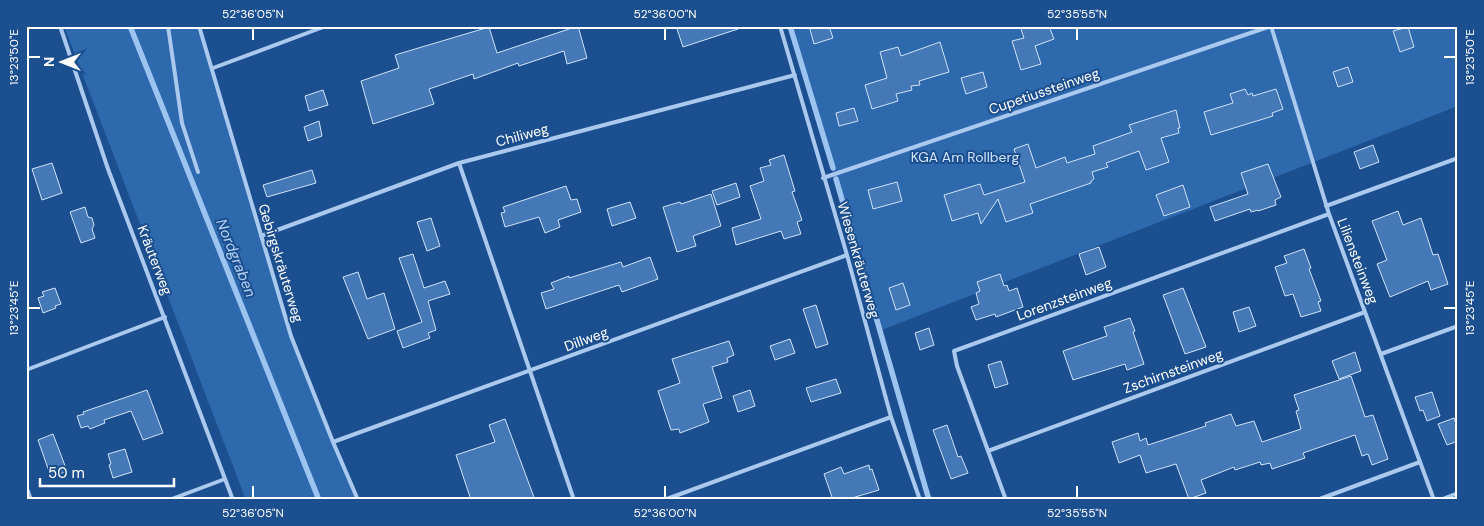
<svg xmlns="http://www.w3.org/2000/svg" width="1484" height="526" font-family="'DM Sans',sans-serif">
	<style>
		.green { fill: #2e69ad }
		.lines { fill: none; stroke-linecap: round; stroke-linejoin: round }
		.stream { stroke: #9cc4f0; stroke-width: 5.5 }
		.building { fill: #4478b7; stroke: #cfe3fa }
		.service { stroke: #a9c9ee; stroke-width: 4 }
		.ticks { fill: none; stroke: #fff; stroke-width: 2 }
		.labels { text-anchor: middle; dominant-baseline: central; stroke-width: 4; stroke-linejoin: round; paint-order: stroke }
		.street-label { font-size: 14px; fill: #fff; stroke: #1b4f8f }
		.park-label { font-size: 14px; fill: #cfe3fa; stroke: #1b4f8f }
		.water-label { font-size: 15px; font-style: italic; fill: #b5d3f5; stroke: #1b4f8f }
		.neatline { fill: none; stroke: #fff; stroke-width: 2 }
		.ticks-label { font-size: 12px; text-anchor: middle; fill: #fff }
	</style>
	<rect width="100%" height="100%" fill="#1b4f8f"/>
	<path class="green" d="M64,26H199L291,336L358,500H246Z
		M790,26H1458V106L879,331Z"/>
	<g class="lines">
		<path class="stream" d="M130,26L319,500
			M790,26L833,168
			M836,179L929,500"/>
	</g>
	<path class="building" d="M578,26L587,58L567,64L564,51L519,66L518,63L474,79L473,74L429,89L434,104L373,124L361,81L399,68L395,55L489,27L497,53Z
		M685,26H737L738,29L683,47L677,29Z
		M809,26H829L833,38L814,44Z
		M1020,26H1049L1054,39L1035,46L1041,64L1021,70L1012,41L1024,38Z
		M1408,27L1414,47L1400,52L1393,31Z
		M940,42L949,72L919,81L920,85L911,86L912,90L896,94L898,101L872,109L865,85L887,78L880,52L898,47L901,56Z
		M1348,67L1353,82L1338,87L1333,72Z
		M983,72L987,87L966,94L961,78Z
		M1245,89L1248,95L1252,93L1253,96L1276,89L1283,109L1272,113L1273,116L1211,135L1204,112L1233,103L1230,94Z
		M323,90L328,105L309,111L305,96Z
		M854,108L858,121L839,126L836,113Z
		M1176,110L1180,128H1178L1179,133L1161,138L1169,162L1146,170L1139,151L1106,163L1108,167L1092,172L1094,179L1091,181V183L1030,204L1033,213L1006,222L998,199L981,224L978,213L952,221L944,195L980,184L984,195L1025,182L1014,149L1028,144L1036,168L1065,157L1067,163L1095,154L1093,146L1132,132L1129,125Z
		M319,121L322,136L308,141L304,127Z
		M1373,145L1379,162L1360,169L1354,152Z
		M784,155L795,191L792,192L802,220L797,222L801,234L784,239L781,231L736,245L732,228L761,219L750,186L764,181L760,168L771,165L769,160Z
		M52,163L62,193L42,200L32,169Z
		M1268,164L1281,197L1275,200L1276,205L1258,211V210L1251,212L1250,209L1215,221L1210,207L1248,194L1241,173Z
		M312,170L316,183L267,197L263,185Z
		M897,182L902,201L873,209L868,190Z
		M736,183L740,197L717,205L712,191Z
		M1183,185L1190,207L1164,216L1156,195Z
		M566,186L571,200L577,199L581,212L558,220L560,227L545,233L539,217L505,227L501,213L505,212L503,207Z
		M711,194L721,226L693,236L696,246L677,252L663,207L680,202L681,204Z
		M630,202L636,218L612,226L607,209Z
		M85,207L88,217L92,218L94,225L92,229L95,238L81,243L70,212Z
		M1398,211L1403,225L1421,218L1433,255L1438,254L1448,284L1431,290L1428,281L1390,297L1377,264L1387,260L1372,221Z
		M431,218L440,246L427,251L417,222Z
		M1099,247L1106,267L1086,275L1079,254Z
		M1304,249L1311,268L1309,269L1321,301L1318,302L1321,311L1301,317L1293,294L1285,296L1275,267L1287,263L1284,256Z
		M413,254L424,288L445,281L450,294L428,301L436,330L428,333L430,338L403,348L397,331L422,322L399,258Z
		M650,257L658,279L622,292L619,285L546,309L541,293L554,289L551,283L569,276V278L621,262L623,267Z
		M358,272L367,299L384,293L395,329L368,339L343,277Z
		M1000,274L1004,286L1007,285L1009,291L1017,288L1023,307L996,317L995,314L976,320L971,307L979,304L976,293L980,291L977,282Z
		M903,283L910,305L896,310L889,288Z
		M55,288L61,304L55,306L56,308L43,313L38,298L44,296L42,292Z
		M1183,288L1206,347L1185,354L1163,295Z
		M816,305L828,344L816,348L803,309Z
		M1249,307L1256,326L1239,332L1233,312Z
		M1130,318L1135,331L1133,332L1144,364L1127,370L1125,364L1073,380L1063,351L1107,336L1104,327Z
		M929,328L934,345L920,350L915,333Z
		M790,339L795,353L775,360L770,346Z
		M729,341L734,355L727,358L728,362L712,367L722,398L703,404L709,422L680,433L679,429L671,430L658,391L680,383L672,359Z
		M1355,352L1361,371L1339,379L1332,361Z
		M1001,361L1008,384L995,388L988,365Z
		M1351,376L1365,417L1373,415L1388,459L1372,465L1368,454L1362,456L1355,435L1303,453L1305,458L1272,469L1270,463L1261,465L1260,462L1235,470L1234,467L1201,480L1206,493L1189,499L1176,464L1146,473L1140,455L1119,463L1112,442L1138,433L1140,441L1146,438L1148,445L1206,426L1205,423L1231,414L1236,426L1254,421L1262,442L1301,429L1296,411L1299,410L1294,395Z
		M836,379L841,393L811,402L806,388Z
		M147,390L163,433L143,440L131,411L104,420L105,423L90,429L88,426L81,428L77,416L84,414L83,412Z
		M750,390L755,406L738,412L733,396Z
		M1432,392L1440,416L1427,421L1423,410L1420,411L1415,397Z
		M1454,418L1458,429V441L1447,445L1438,424Z
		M505,419L535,500H471L456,455L495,442L489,425Z
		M947,425L958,457L961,456L968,473L951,479L933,430Z
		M53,434L67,471L51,477L38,440Z
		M125,449L132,472L113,478L109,465L111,464L108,454Z
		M869,465L870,470L872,469L879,490L845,500H833L824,474L841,467L844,474Z"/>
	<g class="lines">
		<path class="service" d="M60,26L108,169L233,500
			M168,26L182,123L198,172
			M199,26L291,336L333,442L358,500
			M780,26L847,255L891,417L920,500
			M1271,26L1329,214L1434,500
			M213,68L326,26
			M459,163L574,500
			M823,178L1271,26
			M1326,206L1458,158
			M261,236L459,163L795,75
			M1381,354L1458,326
			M26,370L165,317
			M333,442L847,255
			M988,451L1365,312
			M26,486L31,500
			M169,500L225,479
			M664,500L891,417
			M1006,500L957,366L954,351L1329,214
			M1317,500L1420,462
			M1440,500L1458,493"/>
	</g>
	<path class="ticks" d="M253,28V40M665,28V40M1077,28V40M28,57H40M1444,57H1456M28,308H40M1444,308H1456M253,486V498M665,486V498M1077,486V498"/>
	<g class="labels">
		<g class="street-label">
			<text transform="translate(1044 91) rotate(-19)">Cupetiussteinweg</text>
			<text transform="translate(522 135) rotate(-15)">Chiliweg</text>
			<text transform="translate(155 260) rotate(69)">Kräuterweg</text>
			<text transform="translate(859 260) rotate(74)">Wiesenkräuterweg</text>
			<text transform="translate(1358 261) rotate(69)">Liliensteinweg</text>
			<text transform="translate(281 263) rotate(73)">Gebirgskräuterweg</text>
			<text transform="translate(1064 299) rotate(-20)">Lorenzsteinweg</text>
			<text transform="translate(586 339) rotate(-20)">Dillweg</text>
			<text transform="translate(1173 371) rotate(-20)">Zschirnsteinweg</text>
		</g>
		<g class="park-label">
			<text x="965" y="157">KGA Am Rollberg</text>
		</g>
		<g class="water-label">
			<text transform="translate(236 258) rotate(68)">Nordgraben</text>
		</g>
	</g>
	<rect width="1484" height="526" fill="none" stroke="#1b4f8f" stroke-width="55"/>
	<g transform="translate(62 62) rotate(270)" stroke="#1b4f8f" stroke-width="4" paint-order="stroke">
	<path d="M0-4L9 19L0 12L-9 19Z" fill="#ffffff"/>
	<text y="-8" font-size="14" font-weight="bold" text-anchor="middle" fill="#ffffff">N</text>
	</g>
	<path d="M40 478v8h134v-8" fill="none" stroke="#ffffff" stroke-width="2.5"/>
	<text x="48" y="478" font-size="15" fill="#ffffff" stroke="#1b4f8f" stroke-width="4" paint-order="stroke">50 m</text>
	<rect x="28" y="28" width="1428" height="470" class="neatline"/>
	<g class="ticks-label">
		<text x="253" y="18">52°36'05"N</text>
		<text x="665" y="18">52°36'00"N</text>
		<text x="1077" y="18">52°35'55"N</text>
		<text transform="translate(1470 57) rotate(-90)" y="4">13°23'50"E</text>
		<text transform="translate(14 57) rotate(-90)" y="4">13°23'50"E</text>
		<text transform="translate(1470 308) rotate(-90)" y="4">13°23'45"E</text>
		<text transform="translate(14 308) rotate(-90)" y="4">13°23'45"E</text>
		<text x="253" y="517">52°36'05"N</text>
		<text x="665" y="517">52°36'00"N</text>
		<text x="1077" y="517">52°35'55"N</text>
	</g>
</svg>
